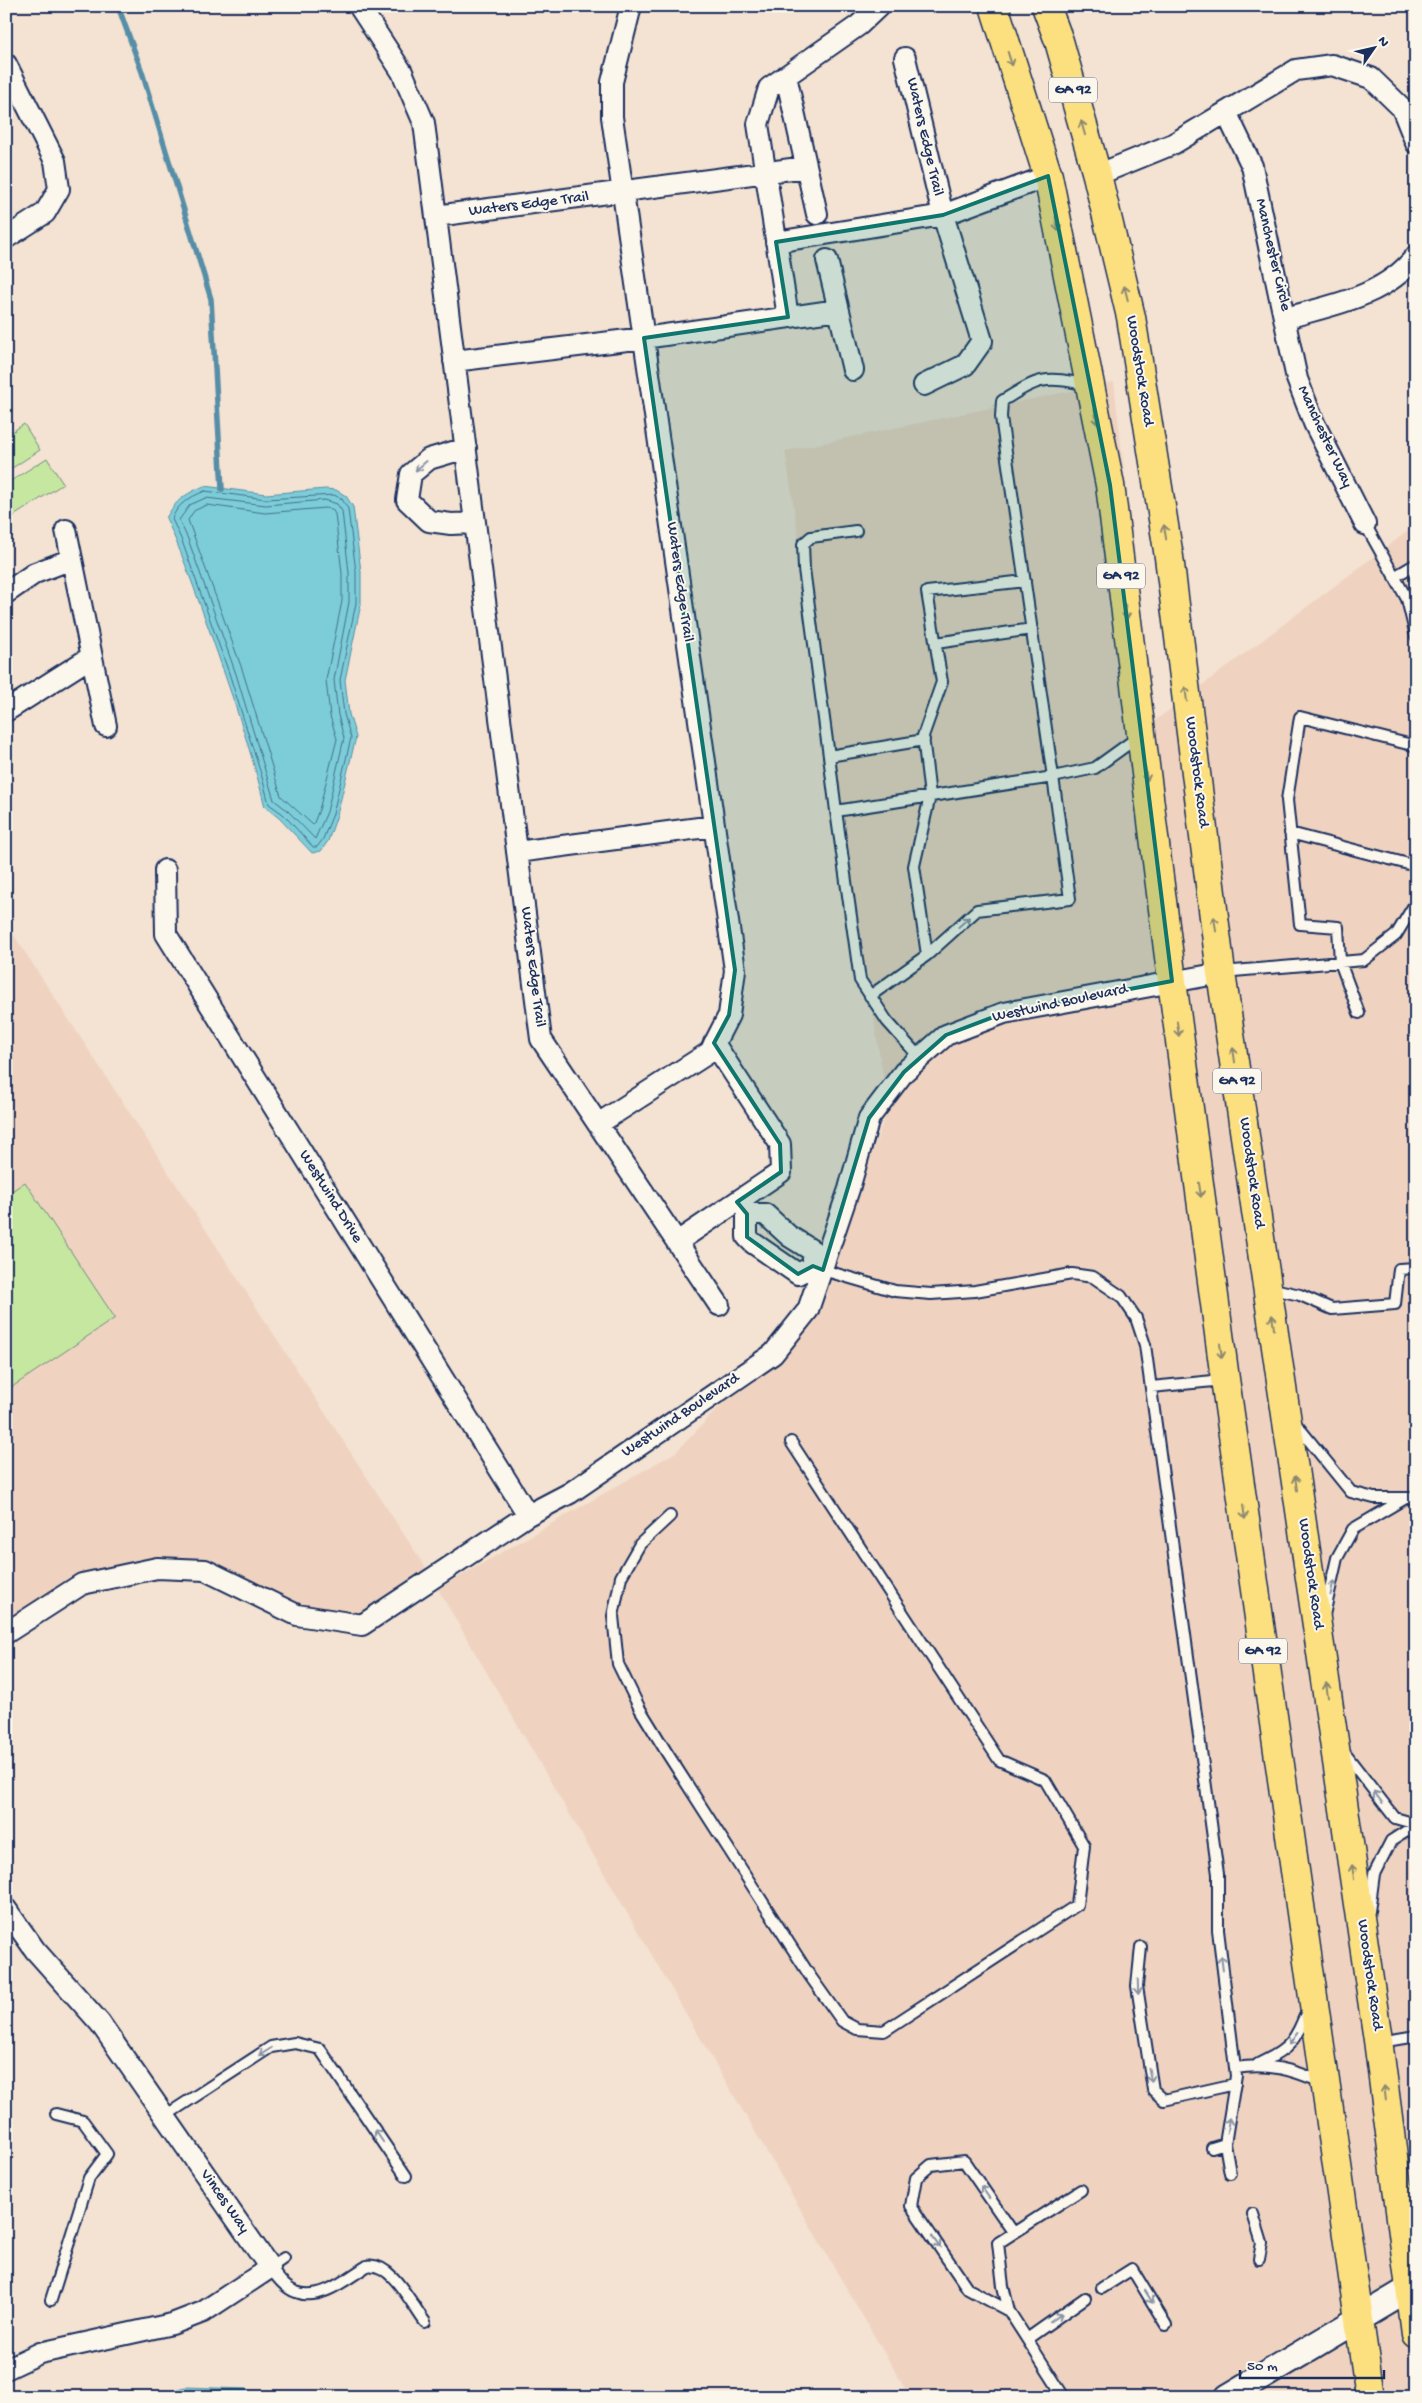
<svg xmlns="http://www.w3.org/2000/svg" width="1422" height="2403" font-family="'Gochi Hand',sans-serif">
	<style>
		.built { fill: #efd3c0 }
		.green { fill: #c5e7a0; stroke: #708b7f }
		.water { fill: #7dcdd8; stroke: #568ea7 }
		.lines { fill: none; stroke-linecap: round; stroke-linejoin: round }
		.shore { stroke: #426e8f; stroke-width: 1 }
		.stream { stroke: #568ea7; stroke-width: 5.5 }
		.service-casing { stroke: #1b2f5e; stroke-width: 14 }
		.minor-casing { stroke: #1b2f5e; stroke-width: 24 }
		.tertiary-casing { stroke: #1b2f5e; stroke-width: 29 }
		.primary-casing { stroke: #1b2f5e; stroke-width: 31 }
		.service { stroke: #fbf7ec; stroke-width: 10 }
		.minor { stroke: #fbf7ec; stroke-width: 20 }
		.tertiary { stroke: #fbf7ec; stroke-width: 25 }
		.primary { stroke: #fce080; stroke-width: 28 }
		.oneway { stroke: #8c886f }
		.oneway2 { stroke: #8b93a5 }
		.marked { fill: #0f766e; fill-opacity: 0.2; stroke: #0f766e; stroke-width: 4; stroke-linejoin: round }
		.labels { text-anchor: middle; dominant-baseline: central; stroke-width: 4; stroke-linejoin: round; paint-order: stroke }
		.shield { fill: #fbf7ec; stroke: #5e6b89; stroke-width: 1 }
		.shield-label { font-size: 15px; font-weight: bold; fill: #1b2f5e }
		.street-label { font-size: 16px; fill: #1b2f5e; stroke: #fbf7ec }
	</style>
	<rect width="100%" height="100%" fill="#f4e2d2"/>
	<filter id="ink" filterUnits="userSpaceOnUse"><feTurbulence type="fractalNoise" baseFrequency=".02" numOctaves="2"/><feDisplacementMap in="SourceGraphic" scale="10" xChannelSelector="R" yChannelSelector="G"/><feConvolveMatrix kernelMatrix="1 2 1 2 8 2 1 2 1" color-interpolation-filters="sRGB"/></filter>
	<g filter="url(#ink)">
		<path class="built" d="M1114,382L1152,723L1416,525V2397H910L438,1589L676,1452L818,1304L888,1108L785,451Z
			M6,923L433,1579L362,1625L297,1615L205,1570L82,1584L6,1633Z"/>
		<path class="green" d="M24,424L40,450L6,472V436Z
			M47,458L63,484L6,521V484Z
			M25,1182L115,1318L6,1391V1195Z"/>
		<path class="water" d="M204,486L266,494L325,489L336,490L346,496L353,507L361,572V604L345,680L349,714L356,737L337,815L328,841L321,851L312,853L279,818L265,807C251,748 230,690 210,632C196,594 183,555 166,518C177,499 184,495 204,486Z
			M185,2387L247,2389L257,2397H154Z"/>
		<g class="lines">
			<path class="shore" d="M205,491L266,499L334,495L342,499L348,509L356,572V603L340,680L344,714L351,738L333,814L323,839L317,847H313L283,814L269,804L262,777L229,673L182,541L172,519C177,504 190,497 205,491Z
				M206,498L266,505L325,500L337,504L342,511L349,573V602L334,680L338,715L344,738L327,812L315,839L287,810L274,800L236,674L188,539L179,520L190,505Z
				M207,505L265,513L325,508L332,509L335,514L342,573V601L326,680L330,716L337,739L319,810L313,825L281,796L242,669L188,520L194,511Z
				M170,2397L186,2392L245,2394L249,2397"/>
			<path class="stream" d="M118,6L142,72L211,299L222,489"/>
			<defs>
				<path id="service" d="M1089,385C1043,376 1041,377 1002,401L1001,417L1053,777L1095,768L1138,737
					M1365,524L1407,599L1416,636
					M1394,577L1416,564
					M936,643L1032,629
					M829,756L804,569L803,544L811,537L856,531
					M836,811L829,756L924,740
					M1290,833L1416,866
					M1222,972L1364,960L1396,935L1416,902
					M870,996L927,955L914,866L930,796L923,736L942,682L927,592L1025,581
					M1359,1013L1340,962L1338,927L1300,924L1287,800L1300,717L1416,746
					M920,1058L887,1021L860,980L836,811L1053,777L1070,899L977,910L927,955
					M823,1270L895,1291L931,1294L975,1291L1072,1274L1093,1277L1121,1296L1136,1318L1145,1345L1218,1874V1930L1236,2076L1225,2144L1230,2173
					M1269,1288L1300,1295L1332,1309L1395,1304L1399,1269L1416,1268
					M1151,1387L1224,1380
					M1295,1423L1351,1492L1374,1498H1416
					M670,1516L640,1544L621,1577L613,1616L618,1664L640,1709L667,1753L810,1976L842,2021L857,2029L884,2031L1077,1905L1084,1846L1045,1780L999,1760L791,1442
					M1324,1615L1337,1558L1353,1529L1404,1499
					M1343,1751L1395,1818L1416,1824
					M1369,1911L1374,1874L1391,1841L1416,1825
					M1141,1947L1137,1986L1153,2090L1164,2100L1235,2084
					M1380,2042L1416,2036
					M1258,2064C1291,2049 1294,2042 1308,2009
					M1235,2068C1269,2063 1292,2069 1323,2083
					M165,2116L271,2047L295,2043L320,2049L406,2176
					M1212,2148L1225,2144
					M1253,2214L1262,2243L1259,2259
					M284,2258L270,2268C277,2277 285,2288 296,2292C320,2302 348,2278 367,2266C391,2261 412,2305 425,2322
					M1102,2288L1132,2269L1166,2325
					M51,2300L89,2178L107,2154L83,2121L56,2114
					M1009,2311L968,2289L911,2206L916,2178L931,2165L964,2161L1013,2232
					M1027,2339L1085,2298
					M1064,2397L1009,2311L1003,2286L998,2243L1081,2190"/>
				<path id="minor" d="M359,6L402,72L424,123L541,1039L719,1305
					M905,58L943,215L982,341L965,365L924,385
					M6,64L55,161L59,189L45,213L6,238
					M786,76L817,214
					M1226,112L1252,166L1297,379L1314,423L1365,524
					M1097,175L1173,144L1296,70L1332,65L1371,78L1402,108L1416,143
					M436,216L806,167
					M776,242L943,215L1048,176
					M827,260L853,370
					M788,317L758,124L769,88L859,25L879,6
					M1286,318C1332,305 1384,297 1416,256
					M454,361L644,338L838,310
					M466,448L429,459L411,474L407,500L429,521L451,524L475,523
					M66,530L106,726
					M6,593L35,573L72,559
					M6,711L91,657
					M517,852L714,826
					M165,870L166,934L528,1515
					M598,1124L710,1052L729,1015L735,970L612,117V82L631,6
					M747,1214V1237L753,1243L798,1274L813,1266
					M747,1214H765L789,1236L813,1251V1266
					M677,1242L781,1172L780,1144L714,1043
					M6,1633L82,1584L157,1568L205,1570L297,1615L362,1625L528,1515L570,1493L773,1354L808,1310L849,1189L869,1118L904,1072L946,1035L1004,1013L1221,973
					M6,1909L35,1950L100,2023L270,2268L203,2312L172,2324L40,2353L6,2369"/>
				<path id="tertiary" d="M1228,2397L1416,2285"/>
				<path id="primary" d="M994,6L1048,176L1110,485L1172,981L1225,1379L1370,2397
					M1046,6L1059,41L1097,175L1131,317L1169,557L1221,973L1378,2040L1416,2334"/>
			</defs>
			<use href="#service" class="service-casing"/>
			<use href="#minor" class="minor-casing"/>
			<use href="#tertiary" class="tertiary-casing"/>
			<use href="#primary" class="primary-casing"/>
			<use href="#service" class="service"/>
			<use href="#minor" class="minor"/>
			<use href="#tertiary" class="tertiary"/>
			<use href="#primary" class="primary"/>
		</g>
		<defs><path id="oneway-shaft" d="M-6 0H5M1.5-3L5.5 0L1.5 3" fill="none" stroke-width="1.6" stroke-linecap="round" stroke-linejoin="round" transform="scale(1.25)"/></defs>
		<g class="oneway">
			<use href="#oneway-shaft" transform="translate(1010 59) rotate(72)"/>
			<use href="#oneway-shaft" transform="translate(1083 128) rotate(-106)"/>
			<use href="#oneway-shaft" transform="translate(1057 224) rotate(79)"/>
			<use href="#oneway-shaft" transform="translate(1126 293) rotate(-104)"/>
			<use href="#oneway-shaft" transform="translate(1096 417) rotate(79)"/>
			<use href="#oneway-shaft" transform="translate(1165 532) rotate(-99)"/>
			<use href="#oneway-shaft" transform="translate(1126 612) rotate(83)"/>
			<use href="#oneway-shaft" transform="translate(1186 694) rotate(-97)"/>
			<use href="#oneway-shaft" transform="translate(1146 774) rotate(83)"/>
			<use href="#oneway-shaft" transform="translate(1215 924) rotate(-98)"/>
			<use href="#oneway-shaft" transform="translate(1178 1029) rotate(82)"/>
			<use href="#oneway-shaft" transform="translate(1234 1055) rotate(-98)"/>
			<use href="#oneway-shaft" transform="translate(1200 1190) rotate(82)"/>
			<use href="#oneway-shaft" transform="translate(1273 1322) rotate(-98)"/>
			<use href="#oneway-shaft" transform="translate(1221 1351) rotate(82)"/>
			<use href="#oneway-shaft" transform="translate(1296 1483) rotate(-98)"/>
			<use href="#oneway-shaft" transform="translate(1244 1512) rotate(82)"/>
			<use href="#oneway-shaft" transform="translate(1327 1690) rotate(-98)"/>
			<use href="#oneway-shaft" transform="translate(1353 1872) rotate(-98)"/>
			<use href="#oneway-shaft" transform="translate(1385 2093) rotate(-97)"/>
		</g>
		<g class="oneway2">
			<use href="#oneway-shaft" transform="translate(421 466) rotate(139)"/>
			<use href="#oneway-shaft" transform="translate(964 922) rotate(-42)"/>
			<use href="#oneway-shaft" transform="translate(1332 1588) rotate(-78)"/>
			<use href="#oneway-shaft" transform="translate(1378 1797) rotate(-127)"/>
			<use href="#oneway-shaft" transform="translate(1222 1963) rotate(-97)"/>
			<use href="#oneway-shaft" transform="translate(1138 1987) rotate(88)"/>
			<use href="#oneway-shaft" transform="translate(1293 2039) rotate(126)"/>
			<use href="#oneway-shaft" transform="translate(265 2052) rotate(148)"/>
			<use href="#oneway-shaft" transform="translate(1150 2075) rotate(78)"/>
			<use href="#oneway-shaft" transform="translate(1228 2125) rotate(-81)"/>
			<use href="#oneway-shaft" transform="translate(379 2136) rotate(-124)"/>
			<use href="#oneway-shaft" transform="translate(985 2192) rotate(-125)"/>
			<use href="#oneway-shaft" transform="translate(936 2242) rotate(55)"/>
			<use href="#oneway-shaft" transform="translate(1149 2297) rotate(58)"/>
			<use href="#oneway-shaft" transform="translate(1056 2318) rotate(-35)"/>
		</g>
	</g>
	<path class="marked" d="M1048,176L1110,485L1172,981L1004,1013L946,1035L904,1072L869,1118L823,1270L813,1266L798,1274L747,1237V1214L737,1202L781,1172L780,1144L714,1043L729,1015L735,970L644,338L788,317L776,242L943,215Z"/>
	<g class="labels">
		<g class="shield">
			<rect x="1049" y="77.5" width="48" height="25" rx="4"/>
			<rect x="1097" y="563.5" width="48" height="25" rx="4"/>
			<rect x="1213" y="1068.5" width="48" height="25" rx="4"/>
			<rect x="1239" y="1638.5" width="48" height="25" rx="4"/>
		</g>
		<g class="shield-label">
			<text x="1073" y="90">GA 92</text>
			<text x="1121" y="576">GA 92</text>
			<text x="1237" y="1081">GA 92</text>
			<text x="1263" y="1651">GA 92</text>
		</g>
		<g class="street-label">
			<text transform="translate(924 137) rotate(77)">Waters Edge Trail</text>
			<text transform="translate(529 205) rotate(-7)">Waters Edge Trail</text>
			<text transform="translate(1272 255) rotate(77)">Manchester Circle</text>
			<text transform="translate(1139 371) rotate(81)">Woodstock Road</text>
			<text transform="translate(1324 437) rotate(65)">Manchester Way</text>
			<text transform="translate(679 582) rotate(82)">Waters Edge Trail</text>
			<text transform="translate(1196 772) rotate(83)">Woodstock Road</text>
			<text transform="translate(532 967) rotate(83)">Waters Edge Trail</text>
			<text transform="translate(1060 1004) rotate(-12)">Westwind Boulevard</text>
			<text transform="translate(1251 1173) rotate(82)">Woodstock Road</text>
			<text transform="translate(330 1197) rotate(58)">Westwind Drive</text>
			<text transform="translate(681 1416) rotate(-34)">Westwind Boulevard</text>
			<text transform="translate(1310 1574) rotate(82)">Woodstock Road</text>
			<text transform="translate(1369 1975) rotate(82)">Woodstock Road</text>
			<text transform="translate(224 2202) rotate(55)">Vinces Way</text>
		</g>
	</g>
	<rect width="1422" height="2403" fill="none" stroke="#fbf7ec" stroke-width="25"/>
	<rect x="12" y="12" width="1397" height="2378" fill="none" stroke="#1b2f5e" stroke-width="2" filter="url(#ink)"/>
	<g transform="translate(1374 48) rotate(56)" stroke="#fbf7ec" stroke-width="4" paint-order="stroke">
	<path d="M0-4L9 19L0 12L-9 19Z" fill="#1b2f5e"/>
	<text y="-8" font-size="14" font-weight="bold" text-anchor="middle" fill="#1b2f5e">N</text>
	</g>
	<path d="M1240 2370v8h144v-8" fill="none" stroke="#1b2f5e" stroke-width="2.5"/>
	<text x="1247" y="2370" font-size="15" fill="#1b2f5e" stroke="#fbf7ec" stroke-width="4" paint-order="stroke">50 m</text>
</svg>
